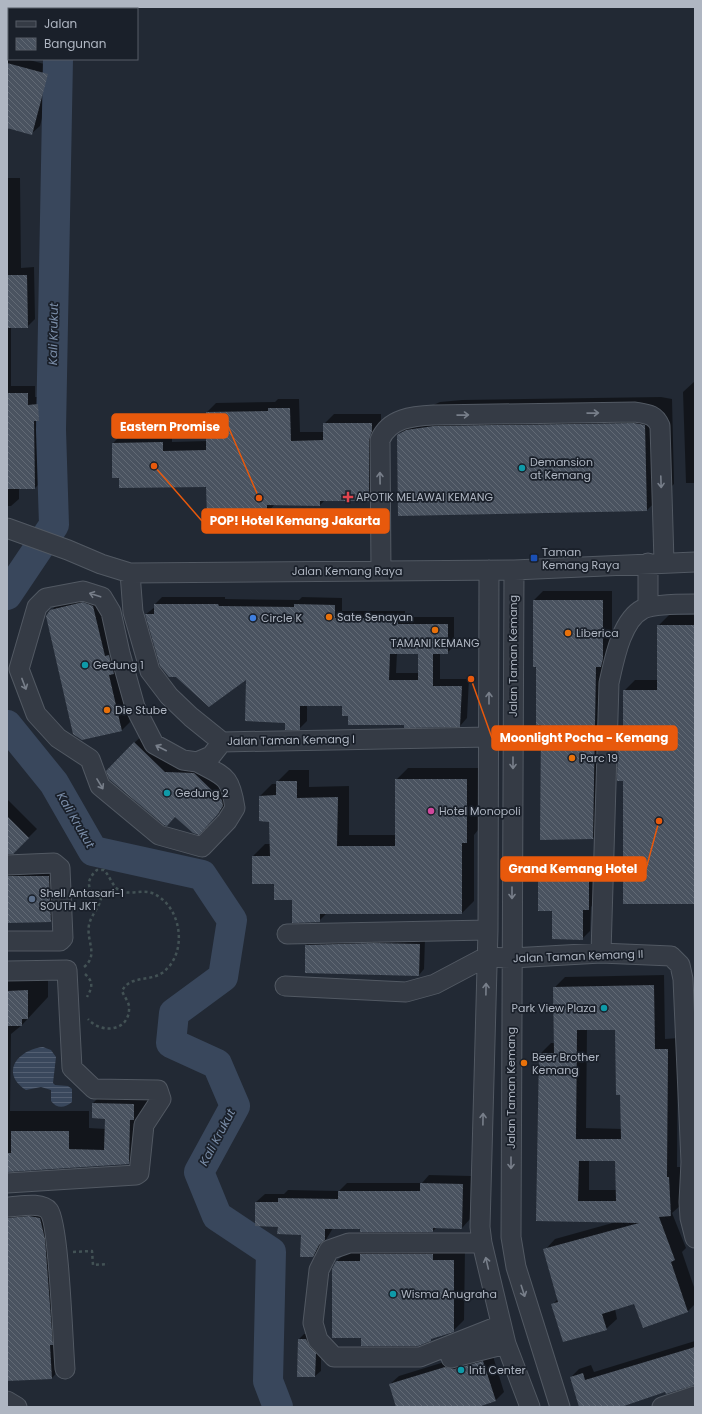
<svg xmlns="http://www.w3.org/2000/svg" width="702" height="1414" font-family="Poppins,sans-serif">
	<style>
		.water { fill: url(#water-rules) }
		.shadow { fill: #0007; fill-rule: evenodd }
		.lines { fill: none; stroke-linecap: round; stroke-linejoin: round }
		.river { stroke: #39475c; stroke-width: 30 }
		.building { fill: url(#building-back-hatch); fill-rule: evenodd }
		.minor-casing { stroke: #525963; stroke-width: 21 }
		.path { stroke: #435255; stroke-width: 2.5; stroke-dasharray: 3 3; stroke-linecap: butt }
		.minor { stroke: #353b45; stroke-width: 19 }
		.oneway { stroke: #787f8a }
		.culture-dot { fill: #0f9aa8; stroke: #1a202a; stroke-width: 1.5 }
		.health-dot { fill: #e0444e; stroke: #1a202a; stroke-width: 1.5 }
		.transit-dot { fill: #1a4fb4; stroke: #1a202a; stroke-width: 1.5 }
		.food-dot { fill: #e8710a; stroke: #1a202a; stroke-width: 1.5 }
		.shop-dot { fill: #3f7fe0; stroke: #1a202a; stroke-width: 1.5 }
		.hotel-dot { fill: #d1479c; stroke: #1a202a; stroke-width: 1.5 }
		.service-dot { fill: #5c6f8a; stroke: #1a202a; stroke-width: 1.5 }
		.labels { text-anchor: middle; dominant-baseline: central; stroke-width: 3.5; stroke-linejoin: round; paint-order: stroke }
		.poi-label { font-size: 11px; fill: #afb6c2; stroke: #1a202a; text-anchor: start }
		.street-label { font-size: 11px; fill: #afb6c2; stroke: #1a202a }
		.water-label { font-size: 12px; font-style: italic; fill: #7a8da8; stroke: #1a202a }
		.leader { fill: none; stroke: #e8590c; stroke-width: 1.5 }
		.callout-dot { fill: #e8590c; stroke: #1a202a; stroke-width: 1.5 }
		.callout { fill: #e8590c; stroke: #e8590c; stroke-width: 1.5 }
		.callout-label { font-size: 12px; text-anchor: middle; font-weight: bold; fill: #fff }
	</style>
	<defs>
		<pattern id="water-rules" width="6" height="5" patternUnits="userSpaceOnUse"><rect width="6" height="5" fill="#39475c"/><path d="M0 2.5h6" fill="none" stroke="#535f72"/></pattern>
		<pattern id="building-back-hatch" width="6" height="6" patternUnits="userSpaceOnUse"><rect width="6" height="6" fill="#4a5360"/><path d="M-1 5l2 2M0 0l6 6M5-1l2 2" fill="none" stroke="#626a75"/></pattern>
	</defs>
	<rect width="100%" height="100%" fill="#222934"/>
	<path class="water" d="M43,1047L51,1050L56,1057L53,1083L55,1085L68,1086L72,1089V1102C65,1108 57,1109 51,1101V1090L41,1087L26,1090C0,1073 17,1050 43,1047Z"/>
	<path class="shadow" d="M7,7H28L27,9H9V43L7,42Z
		M8,54L9,59H26L55,67L40,126L32,133L7,127Z
		M7,178H20L21,268L34,267L35,319L27,327H11V386H35V397H46V412L41,416L43,480L35,488H19V499L11,506H7Z
		M695,381V483H686L683,392Z
		M661,397L672,399L674,484L647,510L398,436L425,409L440,402L462,400Z
		M278,399H299L300,432H324V424L334,414H381V421L378,430V490L369,500H325L320,505L275,504L267,513L207,486L120,477L113,443L122,434L172,433V442L207,441V412L216,403L275,402Z
		M543,591H612V649L602,829L593,838L542,724L537,666H534V600Z
		M102,597L130,722L121,731L47,616L59,602Z
		M162,597H225V599L299,600L302,597L342,598V611H405V617H454V646L447,653H440V679H469L467,718L460,726L405,724L349,715L343,705H307V721L299,729L286,722L247,678L146,614L155,607V604ZM397,653H419V673H396Z
		M669,615H695V903L624,780L619,738L624,733V691L635,680H658V626Z
		M143,735L202,764L231,791L227,804L198,834L175,816L134,743Z
		M408,768H478V830L474,835V901L462,913H327L319,921L293,899L253,856L265,844H271L270,821L260,796L272,784H277V782L289,770H309V787L349,786V835H396V780Z
		M7,799L37,829L13,853L7,852Z
		M596,860V901L591,907L590,931L582,939L553,910L539,869L547,861Z
		M7,874H52L53,918L51,921L7,922Z
		M312,939H425L424,969L419,975L306,945Z
		M48,970V997L22,1025L11,1034L10,1111H89V1128L106,1129V1118L93,1103L114,1082L154,1084L149,1143L128,1163L7,1171V971Z
		M664,975L665,1039L678,1038L677,1167H680L681,1205L672,1213L686,1248L682,1252L695,1290V1304L688,1311L643,1327L635,1303L615,1309L617,1319L606,1329L552,1305L558,1299L545,1250L555,1239L616,1222L537,1220L540,1054L551,1043H555L554,988L565,977ZM587,1029H616L621,1094L622,1129L586,1128ZM589,1160H616L617,1190H589Z
		M429,1175L471,1176L470,1219L462,1228L437,1227L433,1231L333,1228L321,1248L313,1256L302,1234L279,1226H256V1202L265,1194H284L288,1190L339,1191L347,1183H422Z
		M51,1207L63,1366L52,1378L7,1380V1208Z
		M465,1249L464,1320L453,1331L433,1337L430,1340L362,1337L337,1261L348,1250Z
		M304,1334H312L321,1348V1371L315,1376L299,1339Z
		M695,1341V1384L639,1399L617,1407H580L571,1377L579,1369L591,1365L594,1372Z
		M492,1353L504,1392L496,1400L475,1407H398L390,1384L399,1376L454,1359Z"/>
	<g class="lines">
		<path class="river" d="M58,9L60,7
			M7,595L54,525L51,430L58,59
			M7,725L54,783L93,851L202,875L232,920L223,977L174,1013L171,1043L217,1064L235,1106L199,1172L217,1216L271,1252L268,1381L278,1407"/>
	</g>
	<path class="building" d="M7,63L48,74L32,135L7,128Z
		M7,275H27L28,328H7Z
		M7,393H28V405L38,404L39,421H34L35,489H7Z
		M268,408H290L291,441L323,440V423H372V431L369,440V501H320V506L267,505V514L207,515L206,487L119,488V478H112V443L163,442V451L206,450V412L268,411Z
		M634,423L645,425L647,511L398,516L397,435L406,430L434,426Z
		M533,600H603V659L601,667H596L593,839L540,840L541,725H536V667H533Z
		M83,602L93,606L105,656L109,655L114,674L109,675L122,731L82,740L73,734L46,616L50,610Z
		M154,604H218L219,606L294,607V604L335,605V618H398V624H448V654H433V686H462L460,727L404,728V725H348V716H342V706H300V730H285V723L245,721L246,680L209,707L176,677H169L160,666L145,614H154ZM390,654H418V680H389Z
		M657,625H695V904H623V781H617L618,738H623V690H657Z
		M134,742L165,772L194,773L222,800L223,806L218,814L199,835L193,833L175,817L167,826L164,825L109,779L106,771Z
		M395,779H467V843H462V914H320V922L292,923V900H274V884H252V856H270L269,822L259,821V796L276,795V781H297V798L338,797L337,846H395Z
		M7,816L29,838L13,854H7Z
		M538,868H589V910H583V940L552,939V911H538Z
		M7,876H49L51,922L7,923Z
		M374,943L420,944L419,976L305,973V945Z
		M654,985L655,1049H668L667,1177H669L671,1216L659,1217L675,1260L671,1262L688,1312L643,1328L634,1304L602,1314L607,1330L563,1342L551,1304L558,1302L543,1249L639,1223L536,1221L539,1053H554L553,987ZM577,1030H615L616,1095H620L621,1139H576ZM579,1161H615L616,1201H578Z
		M28,990V1019H22V1026H7V991Z
		M92,1103L134,1104V1120H130L129,1164L7,1172V1153H11V1131H69V1149L104,1150L105,1119L92,1118Z
		M420,1183L463,1184L462,1229L433,1228V1232H360V1229H325V1240L319,1245L313,1257H300L301,1235L277,1234L278,1227L255,1226V1202H278V1198L338,1199V1191H420Z
		M29,1216L40,1218L45,1239L53,1345H50L52,1379L7,1381V1218Z
		M360,1254H433V1260H454V1332L431,1339V1341L418,1346H361V1338H332V1269L336,1261H360Z
		M298,1339H306L310,1347L316,1353L315,1377H297Z
		M695,1347V1385L666,1394L665,1392L621,1407H579L570,1377L583,1373L585,1380Z
		M483,1361L496,1401L478,1407H396L389,1384L445,1367L454,1369Z"/>
	<g class="lines">
		<defs>
			<path id="minor" d="M7,528L68,550L101,564L130,573L514,570L695,562
				M648,563V607
				M489,570L488,930L480,1227L482,1243L506,1344L530,1407
				M514,570L511,1237L516,1267L560,1407
				M381,571L380,440C389,418 413,416 434,415L635,412C647,414 655,414 660,426L664,562
				M130,573L133,612L150,671L169,696L191,717L222,742L489,737
				M197,762C225,777 230,775 235,808L227,821L202,847L159,835L100,786L90,759L58,738L36,714L19,669L37,607L46,598L83,591L102,597L111,612L120,653L135,707L154,744L183,760L197,762L211,756L222,742
				M7,865L54,863L60,868L63,938L60,941H7
				M287,934L488,930
				M601,953L609,683C614,661 621,620 643,609C654,604 682,604 695,604
				M7,971L67,970L72,1068L94,1089L158,1090L161,1099L144,1125L140,1164L139,1173L136,1175L7,1183
				M285,986L406,992L435,984L486,957L512,958L601,953L671,956L680,965L683,979L691,1162L689,1202L690,1218L695,1238
				M7,1207C18,1207 41,1201 49,1211C59,1224 63,1345 65,1369
				M482,1243H349L329,1250L319,1270L313,1323L318,1340L334,1357H420L501,1325
				M451,1358L506,1344
				M7,1401L17,1407
				M662,1407L695,1396"/>
		</defs>
		<use href="#minor" class="minor-casing"/>
		<path class="path" d="M84,967C99,955 86,941 89,925C91,915 99,908 101,899C98,895 93,894 91,890C86,883 91,875 97,870H104C110,876 112,886 119,890C128,896 141,889 152,893C182,905 189,954 162,973C149,982 130,975 122,991C124,996 128,1001 129,1006C131,1031 102,1035 88,1019
			M85,974C94,982 92,988 87,997
			M73,1252L92,1251L93,1265L108,1264"/>
		<use href="#minor" class="minor"/>
	</g>
	<defs><path id="oneway-shaft" d="M-6 0H5M1.5-3L5.5 0L1.5 3" fill="none" stroke-width="1.6" stroke-linecap="round" stroke-linejoin="round"/></defs>
	<g class="oneway">
		<use href="#oneway-shaft" transform="translate(593 413) rotate(-1)"/>
		<use href="#oneway-shaft" transform="translate(463 415) rotate(-1)"/>
		<use href="#oneway-shaft" transform="translate(380 478) rotate(-91)"/>
		<use href="#oneway-shaft" transform="translate(661 482) rotate(88)"/>
		<use href="#oneway-shaft" transform="translate(95 595) rotate(-162)"/>
		<use href="#oneway-shaft" transform="translate(24 684) rotate(69)"/>
		<use href="#oneway-shaft" transform="translate(489 698) rotate(-90)"/>
		<use href="#oneway-shaft" transform="translate(161 748) rotate(-153)"/>
		<use href="#oneway-shaft" transform="translate(513 763) rotate(90)"/>
		<use href="#oneway-shaft" transform="translate(100 784) rotate(59)"/>
		<use href="#oneway-shaft" transform="translate(512 893) rotate(90)"/>
		<use href="#oneway-shaft" transform="translate(486 989) rotate(-89)"/>
		<use href="#oneway-shaft" transform="translate(483 1119) rotate(-89)"/>
		<use href="#oneway-shaft" transform="translate(511 1163) rotate(90)"/>
		<use href="#oneway-shaft" transform="translate(487 1263) rotate(-103)"/>
		<use href="#oneway-shaft" transform="translate(523 1291) rotate(72)"/>
	</g>
	<g class="culture-dot">
		<circle cx="522" cy="468" r="4"/>
		<circle cx="85" cy="665" r="4"/>
		<circle cx="167" cy="793" r="4"/>
		<circle cx="604" cy="1008" r="4"/>
		<circle cx="393" cy="1294" r="4"/>
		<circle cx="461" cy="1370" r="4"/>
	</g>
	<path class="health-dot" d="M346 491h4v4h4v4h-4v4h-4v-4h-4v-4h4z"/>
	<rect class="transit-dot" x="530" y="554" width="8" height="8" rx="2"/>
	<g class="food-dot">
		<circle cx="329" cy="617" r="4"/>
		<circle cx="435" cy="630" r="4"/>
		<circle cx="568" cy="633" r="4"/>
		<circle cx="107" cy="710" r="4"/>
		<circle cx="572" cy="758" r="4"/>
		<circle cx="524" cy="1063" r="4"/>
	</g>
	<circle class="shop-dot" cx="253" cy="618" r="4"/>
	<circle class="hotel-dot" cx="431" cy="811" r="4"/>
	<circle class="service-dot" cx="32" cy="899" r="4"/>
	<g class="labels">
		<g class="poi-label">
			<text x="530" y="462">Demansion<tspan x="530" dy="13">at Kemang</tspan></text>
			<text x="356" y="497">APOTIK MELAWAI KEMANG</text>
			<text x="542" y="552">Taman<tspan x="542" dy="13">Kemang Raya</tspan></text>
			<text x="337" y="617">Sate Senayan</text>
			<text x="261" y="618">Circle K</text>
			<text x="576" y="633">Liberica</text>
			<text x="435" y="643" text-anchor="middle">TAMANI KEMANG</text>
			<text x="93" y="665">Gedung 1</text>
			<text x="115" y="710">Die Stube</text>
			<text x="580" y="758">Parc 19</text>
			<text x="175" y="793">Gedung 2</text>
			<text x="439" y="811">Hotel Monopoli</text>
			<text x="40" y="893">Shell Antasari-1<tspan x="40" dy="13">SOUTH JKT</tspan></text>
			<text x="596" y="1008" text-anchor="end">Park View Plaza</text>
			<text x="532" y="1057">Beer Brother<tspan x="532" dy="13">Kemang</tspan></text>
			<text x="401" y="1294">Wisma Anugraha</text>
			<text x="469" y="1370">Inti Center</text>
		</g>
		<g class="street-label">
			<text x="347" y="571">Jalan Kemang Raya</text>
			<text transform="translate(513 656) rotate(-90)">Jalan Taman Kemang</text>
			<text transform="translate(291 740) rotate(-1)">Jalan Taman Kemang I</text>
			<text transform="translate(578 956) rotate(-2)">Jalan Taman Kemang II</text>
			<text transform="translate(511 1088) rotate(-90)">Jalan Taman Kemang</text>
		</g>
		<g class="water-label">
			<text transform="translate(53 334) rotate(-89)">Kali Krukut</text>
			<text transform="translate(76 820) rotate(60)">Kali Krukut</text>
			<text transform="translate(217 1137) rotate(-62)">Kali Krukut</text>
		</g>
	</g>
	<path class="leader" d="M259 498L228 426M154 466L202 521M471 679L492 738M659 821L646 869"/>
	<g class="callout-dot">
		<circle cx="259" cy="498" r="4"/>
		<circle cx="154" cy="466" r="4"/>
		<circle cx="471" cy="679" r="4"/>
		<circle cx="659" cy="821" r="4"/>
	</g>
	<g class="callout">
		<rect x="112" y="414" width="116" height="24" rx="4"/>
		<rect x="202" y="509" width="187" height="24" rx="4"/>
		<rect x="492" y="726" width="185" height="24" rx="4"/>
		<rect x="501" y="857" width="145" height="24" rx="4"/>
	</g>
	<g class="callout-label">
		<text x="170" y="431">Eastern Promise</text>
		<text x="295" y="525">POP! Hotel Kemang Jakarta</text>
		<text x="584" y="742">Moonlight Pocha - Kemang</text>
		<text x="573" y="873">Grand Kemang Hotel</text>
	</g>
	<rect width="702" height="1414" fill="none" stroke="#afb6c2" stroke-width="16"/>
	<rect x="8" y="8" width="130" height="52" fill="#1a202a" stroke="#565c67"/>
	<rect x="16" y="21" width="20" height="6" fill="#353b45" stroke="#565c67"/>
	<text x="44" y="28" font-size="12" fill="#afb6c2">Jalan</text>
	<rect x="16" y="38" width="20" height="12" fill="url(#building-back-hatch)" stroke="#565c67"/>
	<text x="44" y="48" font-size="12" fill="#afb6c2">Bangunan</text>
</svg>
